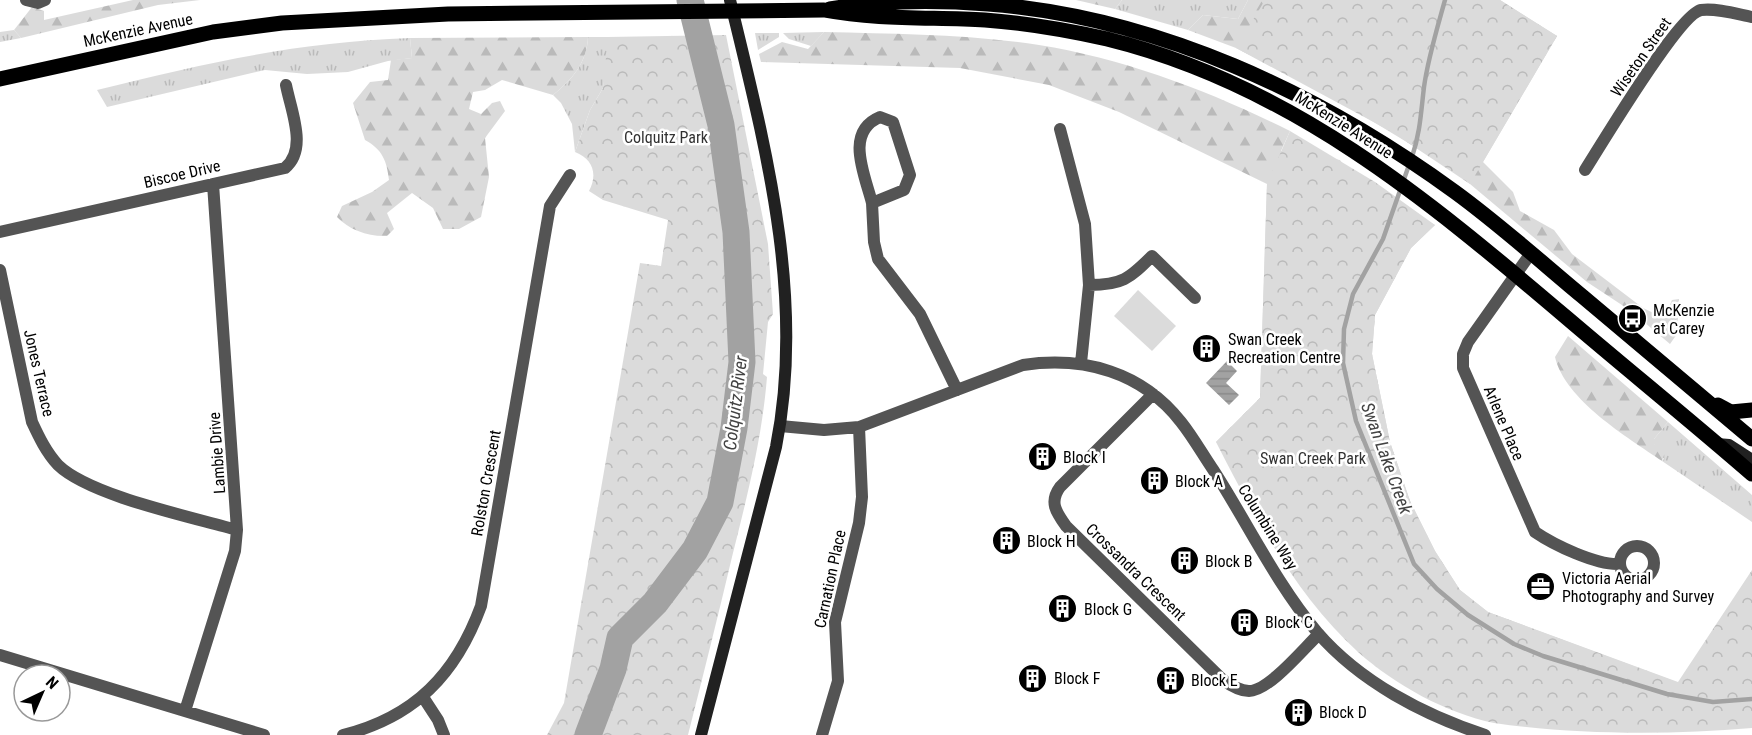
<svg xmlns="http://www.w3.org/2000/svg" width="1752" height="735" font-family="'Roboto Condensed',sans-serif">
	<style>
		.grass { fill: url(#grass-tufts) }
		.forest { fill: url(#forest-firs) }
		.park { fill: url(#park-crowns) }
		.pitch { fill: #dbdbdb }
		.water { fill: url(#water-rules) }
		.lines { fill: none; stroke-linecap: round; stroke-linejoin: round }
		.stream { stroke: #a2a2a2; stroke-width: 4.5 }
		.river { stroke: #a2a2a2; stroke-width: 27 }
		.street { stroke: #545454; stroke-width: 12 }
		.secondary { stroke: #212121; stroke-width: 12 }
		.primary { stroke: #000; stroke-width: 15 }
		.labels { text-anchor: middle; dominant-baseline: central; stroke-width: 5; stroke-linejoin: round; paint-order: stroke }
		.street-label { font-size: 16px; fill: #000; stroke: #fff }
		.park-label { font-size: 16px; fill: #323232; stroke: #fff }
		.poi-label { font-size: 16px; fill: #000; stroke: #fff; text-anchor: start }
		.water-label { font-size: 18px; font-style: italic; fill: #434343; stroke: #fff }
	</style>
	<defs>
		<pattern id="grass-tufts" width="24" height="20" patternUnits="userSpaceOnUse" patternTransform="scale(1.5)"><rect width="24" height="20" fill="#dbdbdb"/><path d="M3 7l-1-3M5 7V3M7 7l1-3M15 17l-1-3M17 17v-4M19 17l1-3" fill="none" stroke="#bababa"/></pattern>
		<pattern id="forest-firs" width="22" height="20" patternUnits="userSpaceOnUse" patternTransform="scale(1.5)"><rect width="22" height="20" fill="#dbdbdb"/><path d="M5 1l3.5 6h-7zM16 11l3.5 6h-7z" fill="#bababa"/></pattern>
		<pattern id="park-crowns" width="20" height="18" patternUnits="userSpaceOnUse" patternTransform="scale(1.5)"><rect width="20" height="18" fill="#dbdbdb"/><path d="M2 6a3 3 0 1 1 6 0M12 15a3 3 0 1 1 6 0" fill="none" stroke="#bababa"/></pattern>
		<pattern id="water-rules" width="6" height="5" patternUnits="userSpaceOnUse" patternTransform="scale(1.5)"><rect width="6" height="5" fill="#a2a2a2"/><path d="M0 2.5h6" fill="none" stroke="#8a8a8a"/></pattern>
	</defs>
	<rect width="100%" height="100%" fill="#fff"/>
	<path class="grass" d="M1122,0H1248L1238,19L1203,15L1188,30L1115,9Z
		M14,30L21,38L0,42V32Z
		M824,32L811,46L789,39L783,33Z
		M755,33H779V37L758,50Z
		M588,37H619L606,70L603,88L590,110L575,152L572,124L561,103L553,95C573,79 587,62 588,37Z
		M410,38L412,58L388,61L348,72L307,74L265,70L107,107L97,90C206,63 297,42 410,38Z
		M1668,422L1752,495V522L1662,461L1664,459L1654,444V439Z"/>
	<path class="forest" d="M133,0H200L158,5L21,38L14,30L32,7L44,11V20Z
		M1076,0H1122L1115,9Z
		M1248,0H1500L1557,36L1483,162L1513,192L1520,211L1554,230L1572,254L1643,308L1664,318L1672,300L1679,299L1677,334L1670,344L1631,311L1587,282L1470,184L1443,164L1334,98L1236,48L1188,30L1203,15L1238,19Z
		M824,32C896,34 968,34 1039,45C1126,59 1212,92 1290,131L1281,151L1340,160L1358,187L1435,225L1411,248L1375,315L1372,354L1390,442L1410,501L1435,551L1460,590L1488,612L1671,680L1633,714L1216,442L1260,398L1267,184L1119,112L1049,85L960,68L761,62L759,54L782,42L808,49Z
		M588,37C587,62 573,79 553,95L502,80L485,90L473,92L469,109L481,114L492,103L500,101L505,111L485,138L489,177L481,217L459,229H443L433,208L412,193L387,213L394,229L387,236C369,237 349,230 337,217L342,206L372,192L389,180C387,161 382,149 365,140L353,103L370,82L388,80L391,60L412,58L410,38Z
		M1568,336L1668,422L1654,439V444L1663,447L1665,452L1662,461C1627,437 1565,400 1555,357Z"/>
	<path class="park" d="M1265,0H1500L1557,36L1470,184L1392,132L1236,48Z
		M726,35L768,244L773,314L768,322L763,374L767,377C762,439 747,497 732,557C718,616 703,676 688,735H547L564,703L640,263L661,266L668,220L603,200L589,191C598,174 593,159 575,152L590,110L603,88L608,37Z
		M1290,131L1375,182L1435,225L1411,248L1375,315L1372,354L1390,442L1410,501L1435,551L1460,590L1488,612L1678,682L1752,570V728C1669,735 1577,735 1494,723C1446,713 1395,685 1358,652C1296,596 1254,516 1216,442L1260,398L1267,184Z"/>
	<path class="pitch" d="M1138,290L1176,326L1152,351L1114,316Z"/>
	<path class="water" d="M1227,361L1237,371L1226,383L1239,395L1229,405L1206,383Z"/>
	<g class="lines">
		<path class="stream" d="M1412,157C1420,134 1421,112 1424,87C1428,58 1437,29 1445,0
			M1409,165L1383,239L1353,294L1344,329L1343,363L1356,421L1414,564L1437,589L1468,615L1514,644L1543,656L1667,694L1713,702L1752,699"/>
		<path class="river" d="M588,735L613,669L620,638L655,603L695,550L720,502L734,428L742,362L736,232L721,125L690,0"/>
		<path class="street" d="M26,0L38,3L45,0
			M1060,129L1085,224L1089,285L1081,363
			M1585,170C1601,145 1679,14 1701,10C1717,8 1737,14 1752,17
			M872,203L904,190L910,175L893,122L880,117C844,132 865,175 872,203L874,242L878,259L920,314L957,390
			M0,232L285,168C308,149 291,111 286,85
			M1531,253L1468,342L1463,354V368L1535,532C1554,545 1596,565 1619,564
			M0,270L32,422C39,437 46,452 58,465C90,496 192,517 237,530
			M1089,285C1122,285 1129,279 1152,256L1195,298
			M1153,394L1060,487C1049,502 1056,512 1066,526L1223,680C1230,685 1239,691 1249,691C1269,691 1304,648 1319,634
			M780,426L824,430L859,427L1023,365C1084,356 1142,372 1181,422C1193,437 1203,455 1214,471C1248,524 1276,583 1317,632C1360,682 1424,715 1485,735
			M1620 563a17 17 0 1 1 34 0a17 17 0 1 1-34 0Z
			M0,655L264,735
			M423,697L438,720L444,735
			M185,711L235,551L237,530L213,184
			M343,735C415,717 456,674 481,606L550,206L570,175
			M822,735L838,681L835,622L859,523L862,497L859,427"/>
		<path class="secondary" d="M1717,444L1729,445L1752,460
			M701,735L776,447C806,297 765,145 730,0"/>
		<path class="primary" d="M830,9C882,0 935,0 988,4C1157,17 1319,93 1455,192C1499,224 1540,261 1582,296C1639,344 1695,391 1752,439
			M0,79L213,32L282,23L448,14L824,10C878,20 931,17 985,20C1026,23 1067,30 1107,39C1290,84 1427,199 1567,318C1628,370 1691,421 1752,474
			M1718,405L1731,412L1752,410"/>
	</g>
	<defs>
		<symbol id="bus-disc" viewBox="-11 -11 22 22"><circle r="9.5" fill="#000" stroke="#fff"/><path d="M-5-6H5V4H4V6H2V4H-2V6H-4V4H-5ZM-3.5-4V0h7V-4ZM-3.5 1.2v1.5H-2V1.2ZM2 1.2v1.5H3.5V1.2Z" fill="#fff"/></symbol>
		<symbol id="building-disc" viewBox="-11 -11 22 22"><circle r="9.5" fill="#000" stroke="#fff"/><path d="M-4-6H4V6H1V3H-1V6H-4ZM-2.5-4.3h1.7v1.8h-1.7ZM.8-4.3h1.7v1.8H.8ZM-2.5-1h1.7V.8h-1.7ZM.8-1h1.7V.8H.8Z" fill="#fff"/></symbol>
		<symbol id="office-disc" viewBox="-11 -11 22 22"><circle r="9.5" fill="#000" stroke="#fff"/><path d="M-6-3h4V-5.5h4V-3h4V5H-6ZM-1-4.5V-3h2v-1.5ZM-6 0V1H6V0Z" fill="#fff"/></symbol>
	</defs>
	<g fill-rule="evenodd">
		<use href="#bus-disc" x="1616" y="302" width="33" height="33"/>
		<use href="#building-disc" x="1190" y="332" width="33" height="33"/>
		<use href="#building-disc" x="1026" y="440" width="33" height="33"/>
		<use href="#building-disc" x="1138" y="464" width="33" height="33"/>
		<use href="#building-disc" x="990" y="524" width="33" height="33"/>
		<use href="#building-disc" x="1168" y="544" width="33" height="33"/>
		<use href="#office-disc" x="1524" y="570" width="33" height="33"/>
		<use href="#building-disc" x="1046" y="592" width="33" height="33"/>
		<use href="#building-disc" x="1228" y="606" width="33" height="33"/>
		<use href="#building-disc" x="1016" y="662" width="33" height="33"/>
		<use href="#building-disc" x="1154" y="664" width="33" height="33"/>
		<use href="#building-disc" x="1282" y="696" width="33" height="33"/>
	</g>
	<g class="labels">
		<g class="street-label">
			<text transform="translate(138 30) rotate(-12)">McKenzie Avenue</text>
			<text transform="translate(1641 57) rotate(-55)">Wiseton Street</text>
			<text transform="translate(1344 125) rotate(32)">McKenzie Avenue</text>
			<text transform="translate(182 174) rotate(-13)">Biscoe Drive</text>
			<text transform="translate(39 373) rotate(77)">Jones Terrace</text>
			<text transform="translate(1504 423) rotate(67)">Arlene Place</text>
			<text transform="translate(217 453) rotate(-94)">Lambie Drive</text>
			<text transform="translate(486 483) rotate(-80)">Rolston Crescent</text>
			<text transform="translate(1268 527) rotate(58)">Columbine Way</text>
			<text transform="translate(1136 572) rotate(44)">Crossandra Crescent</text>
			<text transform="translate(830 579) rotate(-78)">Carnation Place</text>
		</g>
		<g class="park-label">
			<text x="666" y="137">Colquitz Park</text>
			<text x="1313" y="458">Swan Creek Park</text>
		</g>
		<g class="poi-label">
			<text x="1653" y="310">McKenzie<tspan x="1653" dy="18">at Carey</tspan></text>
			<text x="1228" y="339">Swan Creek<tspan x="1228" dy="18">Recreation Centre</tspan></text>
			<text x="1063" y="457">Block I</text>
			<text x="1175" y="481">Block A</text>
			<text x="1027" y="541">Block H</text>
			<text x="1205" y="561">Block B</text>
			<text x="1562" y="578">Victoria Aerial<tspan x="1562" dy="18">Photography and Survey</tspan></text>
			<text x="1084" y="609">Block G</text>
			<text x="1265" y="622">Block C</text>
			<text x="1054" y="678">Block F</text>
			<text x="1191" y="680">Block E</text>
			<text x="1319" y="712">Block D</text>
		</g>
		<g class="water-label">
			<text transform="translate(735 403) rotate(-83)">Colquitz River</text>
			<text transform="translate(1387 458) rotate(70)">Swan Lake Creek</text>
		</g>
	</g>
	<g transform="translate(42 693) rotate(44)"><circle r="28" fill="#ffffff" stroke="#999999" stroke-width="1.5"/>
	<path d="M0-4.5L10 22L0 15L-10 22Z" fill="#000000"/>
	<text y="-9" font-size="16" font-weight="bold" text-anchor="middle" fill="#000000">N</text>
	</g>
</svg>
